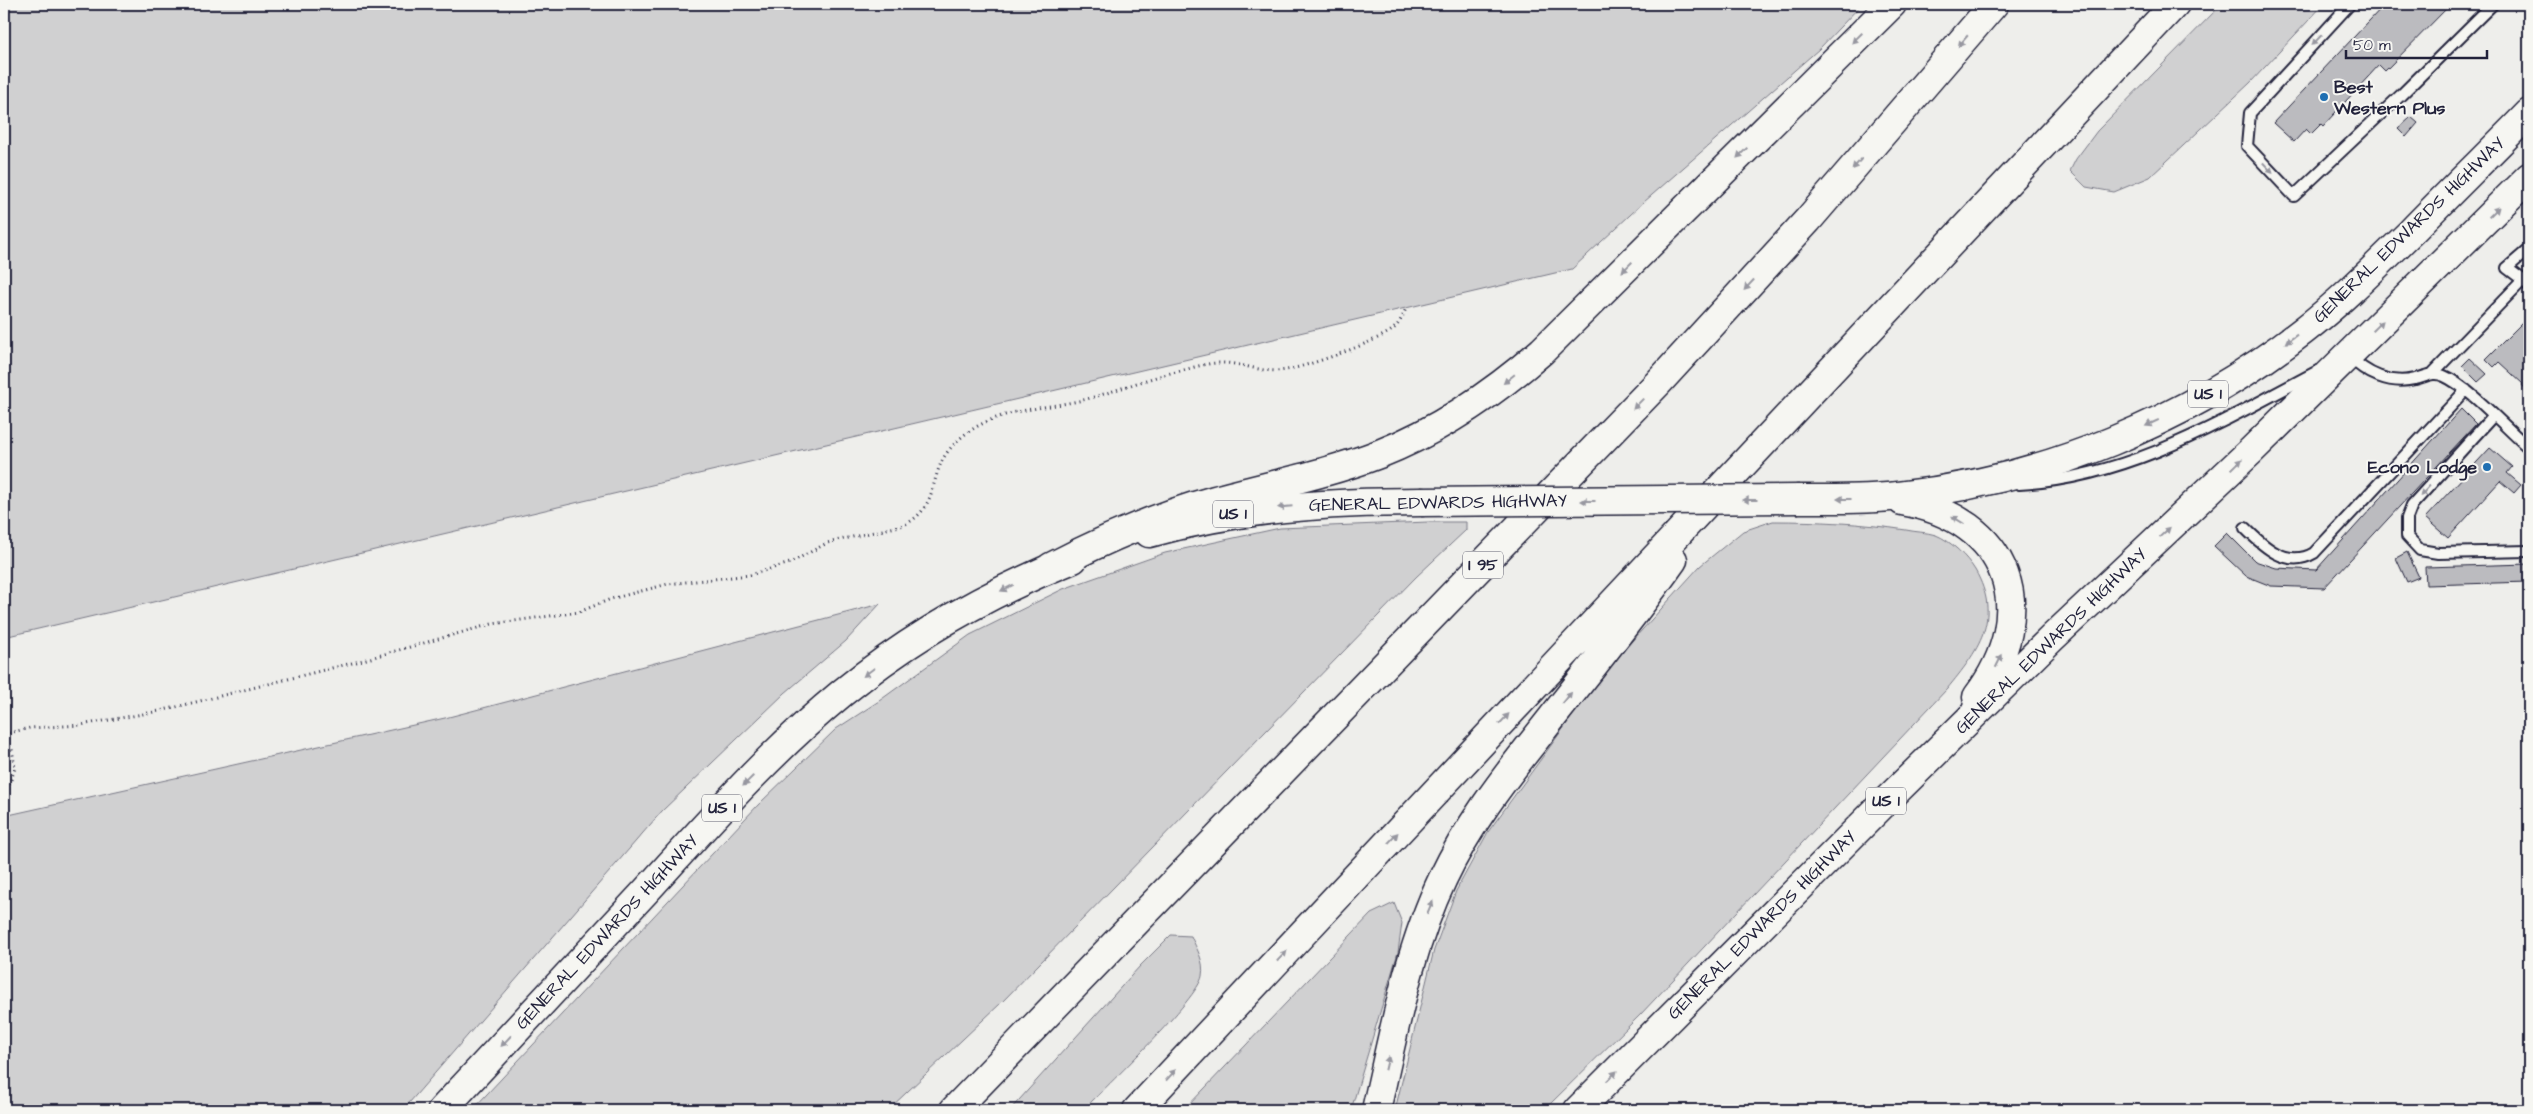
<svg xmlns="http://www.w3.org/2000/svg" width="2533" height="1114" font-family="'Architects Daughter',sans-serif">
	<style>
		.green { fill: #d0d0d1; stroke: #797986 }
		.building { fill: #bbbbbf; stroke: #22223b }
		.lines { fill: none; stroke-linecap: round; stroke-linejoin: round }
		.service-casing { stroke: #22223b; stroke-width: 14 }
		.primary-casing { stroke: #22223b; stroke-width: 31 }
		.motorway-casing { stroke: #22223b; stroke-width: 31 }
		.path { stroke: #22223b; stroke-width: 3; stroke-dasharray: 1 4; stroke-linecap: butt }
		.service { stroke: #f6f6f2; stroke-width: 10 }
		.primary { stroke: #f6f6f2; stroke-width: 28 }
		.motorway { stroke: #f6f6f2; stroke-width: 28 }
		.primary-bridge-casing { stroke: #22223b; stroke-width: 31; stroke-linecap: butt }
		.primary-bridge { stroke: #f6f6f2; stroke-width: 28 }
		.oneway { fill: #9797a0 }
		.poi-dot { fill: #1f6fb2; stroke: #f6f6f2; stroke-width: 2 }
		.labels { text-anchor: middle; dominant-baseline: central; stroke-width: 4; stroke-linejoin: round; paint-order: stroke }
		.shield { fill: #f6f6f2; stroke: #626272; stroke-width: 1 }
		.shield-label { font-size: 16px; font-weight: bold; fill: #22223b }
		.poi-label { font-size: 18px; font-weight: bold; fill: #22223b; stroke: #f6f6f2; text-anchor: start }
		.street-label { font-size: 18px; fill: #22223b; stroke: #f6f6f2 }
	</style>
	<rect width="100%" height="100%" fill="#eeeeeb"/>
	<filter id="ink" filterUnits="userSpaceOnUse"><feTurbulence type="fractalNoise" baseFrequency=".02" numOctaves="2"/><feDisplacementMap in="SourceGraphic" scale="10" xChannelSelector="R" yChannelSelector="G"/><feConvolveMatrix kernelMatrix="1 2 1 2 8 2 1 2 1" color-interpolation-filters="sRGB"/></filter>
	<g filter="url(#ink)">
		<path class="green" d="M4,4H1862L1819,49L1644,202L1572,269L4,637Z
			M2222,4H2324L2250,83L2150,177L2114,192L2086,187L2070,171L2076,159L2097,131Z
			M1773,521C1817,521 1861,523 1906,530C1915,532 1926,532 1936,535C1951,541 1967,557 1975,570C2003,619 1978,651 1947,689L1640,1015L1544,1110H1395L1434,950L1456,891L1488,832L1573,715L1623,651L1700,566L1743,531Z
			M1428,522H1466V530L1416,577L1001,1003L888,1110H472L758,805L836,729L879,701L970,635L1063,589L1165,553L1280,528Z
			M880,604L846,641L785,693L662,811L403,1110H4V816L445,718Z
			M1394,903L1402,923L1398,952L1351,1110H1184L1371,914Z
			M1171,935L1191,936C1196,948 1205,961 1202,976C1199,998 1104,1089 1083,1110H1010L1140,966Z"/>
		<path class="building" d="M2385,4H2451L2385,71L2379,65L2323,126L2321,124L2311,134L2306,129L2294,142L2273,123Z
			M2411,117L2418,123L2406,137L2398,129Z
			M2529,316V393L2522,385L2523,384L2499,362L2494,367L2486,359Z
			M2470,358L2487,374L2478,382L2462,366Z
			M2461,409L2476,424L2324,588L2271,586L2246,576L2214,546L2227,533L2255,561L2276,568L2316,570Z
			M2490,448L2512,467L2507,473L2521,485L2514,493L2500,481L2448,538L2425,518Z
			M2407,552L2419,577L2407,582L2396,558Z
			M2529,564V582L2426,585L2425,567Z"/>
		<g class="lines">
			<defs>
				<path id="service" d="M2350,4L2250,113L2247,146L2294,196L2401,95L2493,4
					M2523,280L2507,268L2529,249
					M2349,356C2366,374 2390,385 2415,379C2426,377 2432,371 2444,376C2468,386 2508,430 2529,448
					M2433,373L2523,280L2529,286
					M2493,416L2412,505L2407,518V536L2420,550L2438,553L2529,551
					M2019,484C2129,478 2223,421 2318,371
					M2245,528C2263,546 2287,569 2314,553L2466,390"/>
				<path id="primary" d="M1799,499C1832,499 1865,500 1898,496C2044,480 2187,421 2303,331C2342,301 2376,266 2411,232C2450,192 2490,153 2529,113
					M1902,501C2009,519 2042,611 1977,697
					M1149,533C1239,508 1329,502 1421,502
					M442,1110C510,1037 577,965 645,892C708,823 770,752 842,693C912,636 990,592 1073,559
					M1578,1110L1880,807L2052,638L2251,451L2529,177"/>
				<path id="motorway" d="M1051,567C1104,539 1158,516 1215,500C1270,485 1327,474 1379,454C1440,430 1493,394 1542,351L1892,4
					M954,1110L1658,383L1808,220L1994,4
					M1137,1110L2175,4
					M1376,1110C1394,1032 1408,951 1443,878C1467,827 1502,781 1537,737C1583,678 1630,621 1673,560"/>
			</defs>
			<use href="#service" class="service-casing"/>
			<use href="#primary" class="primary-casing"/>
			<use href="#motorway" class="motorway-casing"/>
			<path class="path" d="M4,734L30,728L81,725L160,711L356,662L492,624L579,612L611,599L668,584L750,575L790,563L827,543L904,525C940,507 928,476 949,450C984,407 1039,411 1087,399C1116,391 1142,380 1171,373C1187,370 1206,362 1222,363C1244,363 1263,374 1286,370C1306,367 1376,342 1392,330C1399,325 1403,316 1406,308
				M4,744L12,749L15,768L4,800"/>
			<use href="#service" class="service"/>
			<use href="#primary" class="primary"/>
			<use href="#motorway" class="motorway"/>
			<defs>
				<path id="primary-bridge" d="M1421,502L1799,499"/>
			</defs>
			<use href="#primary-bridge" class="primary-bridge-casing"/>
			<use href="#primary-bridge" class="primary-bridge"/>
		</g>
		<defs><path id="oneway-solid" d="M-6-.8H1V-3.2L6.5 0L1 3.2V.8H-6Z" transform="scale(1.25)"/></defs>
		<g class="oneway">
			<use href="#oneway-solid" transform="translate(1857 38) rotate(135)"/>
			<use href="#oneway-solid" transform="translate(2317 40) rotate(133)"/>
			<use href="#oneway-solid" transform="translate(1963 41) rotate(130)"/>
			<use href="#oneway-solid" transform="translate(1742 153) rotate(135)"/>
			<use href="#oneway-solid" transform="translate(1857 164) rotate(131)"/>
			<use href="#oneway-solid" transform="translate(2268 168) rotate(47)"/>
			<use href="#oneway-solid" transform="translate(2494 212) rotate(-45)"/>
			<use href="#oneway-solid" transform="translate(1627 267) rotate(135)"/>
			<use href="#oneway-solid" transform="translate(1749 285) rotate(133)"/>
			<use href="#oneway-solid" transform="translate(2378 326) rotate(-45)"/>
			<use href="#oneway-solid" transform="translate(2291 339) rotate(144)"/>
			<use href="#oneway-solid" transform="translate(1509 379) rotate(141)"/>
			<use href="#oneway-solid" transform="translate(1638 404) rotate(134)"/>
			<use href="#oneway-solid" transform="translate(2152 423) rotate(155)"/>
			<use href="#oneway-solid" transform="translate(2237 464) rotate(-44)"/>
			<use href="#oneway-solid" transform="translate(2425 491) rotate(132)"/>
			<use href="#oneway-solid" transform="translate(1844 499) rotate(180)"/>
			<use href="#oneway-solid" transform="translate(1750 500) rotate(180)"/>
			<use href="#oneway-solid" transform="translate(1588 501) rotate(180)"/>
			<use href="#oneway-solid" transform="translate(1285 507) rotate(175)"/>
			<use href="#oneway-solid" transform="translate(1958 520) rotate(-148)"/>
			<use href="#oneway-solid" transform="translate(2165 532) rotate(-43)"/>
			<use href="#oneway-solid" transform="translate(1007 588) rotate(154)"/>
			<use href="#oneway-solid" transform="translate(1999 661) rotate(-64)"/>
			<use href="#oneway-solid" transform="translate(869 672) rotate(143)"/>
			<use href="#oneway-solid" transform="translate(1567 698) rotate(-51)"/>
			<use href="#oneway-solid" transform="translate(1504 719) rotate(-47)"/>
			<use href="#oneway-solid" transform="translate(748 781) rotate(135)"/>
			<use href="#oneway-solid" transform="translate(1393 838) rotate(-47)"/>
			<use href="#oneway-solid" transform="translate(1430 907) rotate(-67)"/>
			<use href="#oneway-solid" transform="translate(1282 956) rotate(-47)"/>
			<use href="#oneway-solid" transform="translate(506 1041) rotate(133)"/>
			<use href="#oneway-solid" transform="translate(1387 1063) rotate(-77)"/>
			<use href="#oneway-solid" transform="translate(1171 1075) rotate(-47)"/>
			<use href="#oneway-solid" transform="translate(1612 1076) rotate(-45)"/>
		</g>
	</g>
	<g class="poi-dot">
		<circle cx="2324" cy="97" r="5"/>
		<circle cx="2487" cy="467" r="5"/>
	</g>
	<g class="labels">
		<g class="shield">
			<rect x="2188" y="380.5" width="40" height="27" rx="4"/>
			<rect x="1213" y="500.5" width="40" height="27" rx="4"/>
			<rect x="1463" y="551.5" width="40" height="27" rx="4"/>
			<rect x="1866" y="787.5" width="40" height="27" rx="4"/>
			<rect x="702" y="794.5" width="40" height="27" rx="4"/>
		</g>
		<g class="shield-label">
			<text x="2208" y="394">US 1</text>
			<text x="1233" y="514">US 1</text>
			<text x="1483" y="565">I 95</text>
			<text x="1886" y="801">US 1</text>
			<text x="722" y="808">US 1</text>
		</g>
		<g class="poi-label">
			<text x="2334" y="87">Best<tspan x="2334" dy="21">Western Plus</tspan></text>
			<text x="2477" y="467" text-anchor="end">Econo Lodge</text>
		</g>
		<g class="street-label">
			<text transform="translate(2409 230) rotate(-44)">GENERAL EDWARDS HIGHWAY</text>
			<text transform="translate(1438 503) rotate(-1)">GENERAL EDWARDS HIGHWAY</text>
			<text transform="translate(2051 641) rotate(-44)">GENERAL EDWARDS HIGHWAY</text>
			<text transform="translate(1762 925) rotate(-45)">GENERAL EDWARDS HIGHWAY</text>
			<text transform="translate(607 932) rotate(-47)">GENERAL EDWARDS HIGHWAY</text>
		</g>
	</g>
	<rect width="2533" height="1114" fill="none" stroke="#f6f6f2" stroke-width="20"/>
	<rect x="10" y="10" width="2513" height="1094" fill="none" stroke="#22223b" stroke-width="2" filter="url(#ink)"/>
	<path d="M2346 50v8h141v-8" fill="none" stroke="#22223b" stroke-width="2.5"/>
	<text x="2353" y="50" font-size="15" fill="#22223b" stroke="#f6f6f2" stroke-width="4" paint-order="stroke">50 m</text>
</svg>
